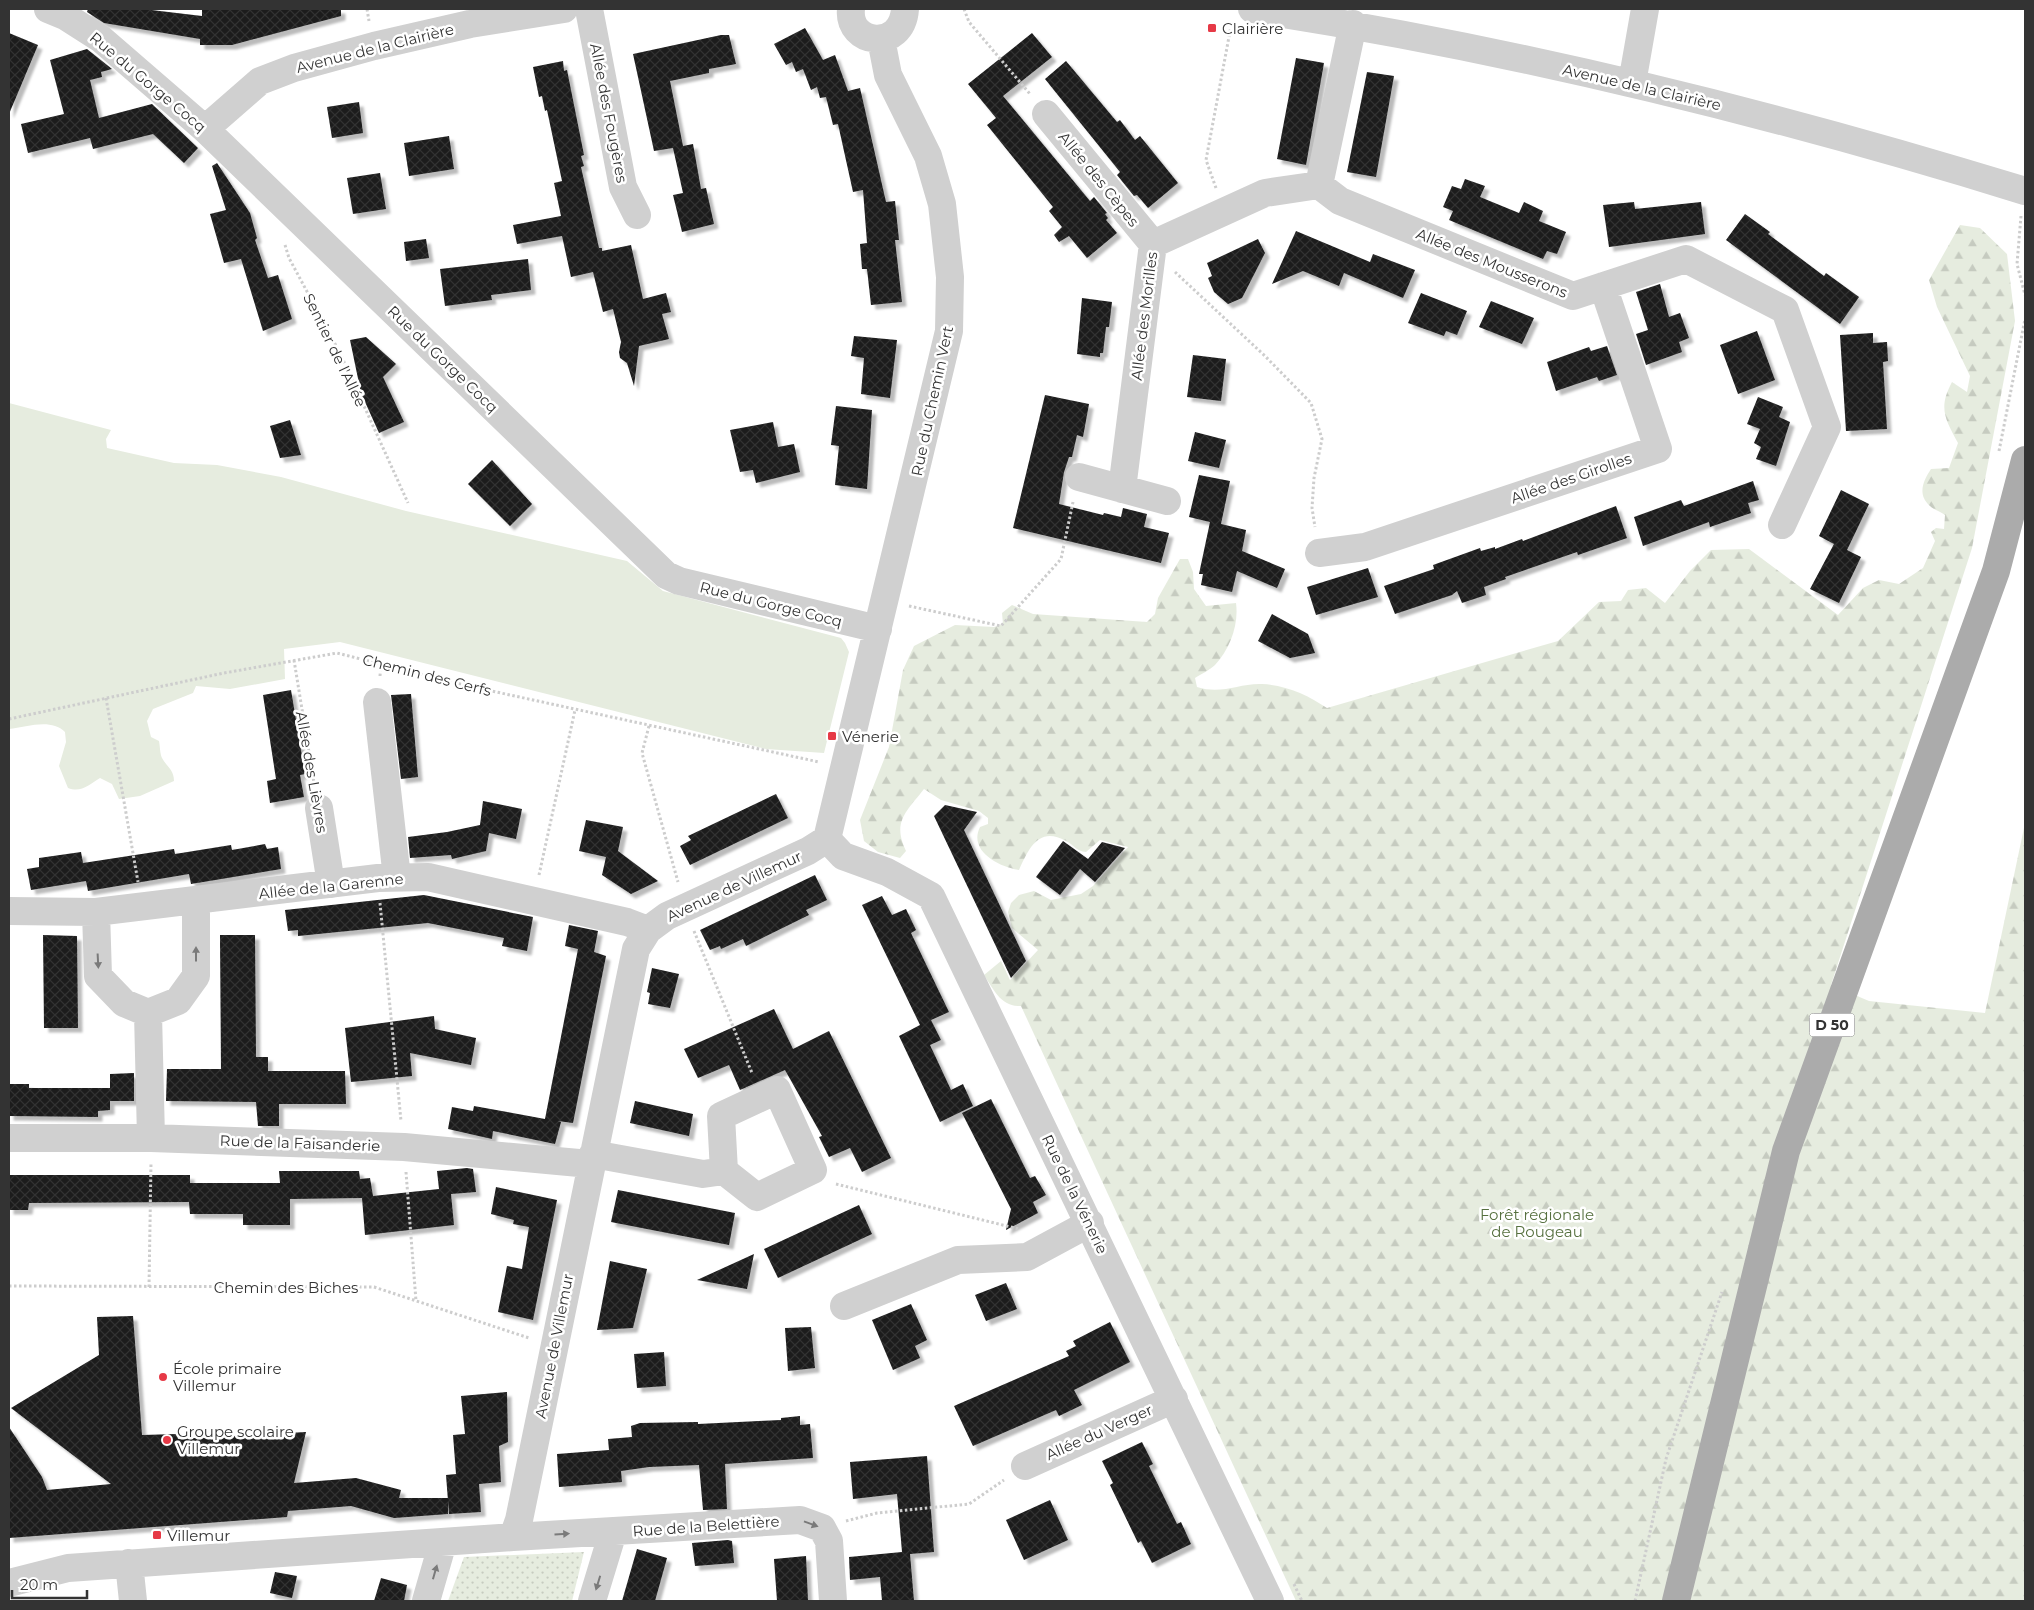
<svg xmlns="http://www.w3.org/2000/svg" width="2034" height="1610" font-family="Montserrat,sans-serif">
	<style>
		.grass { fill: #e6ecdf }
		.forest { fill: url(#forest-firs) }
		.park { fill: url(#park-dots) }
		.building { fill: url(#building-cross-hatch); filter: url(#shadow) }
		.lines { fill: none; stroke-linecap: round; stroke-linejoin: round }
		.path { stroke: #cdcdcd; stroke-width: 3; stroke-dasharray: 2.5 2.5; stroke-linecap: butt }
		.minor { stroke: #d0d0d0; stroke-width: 28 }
		.major { stroke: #ababab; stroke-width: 28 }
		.oneway { fill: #7a7a7a }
		.poi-dot { fill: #e63946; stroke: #fff; stroke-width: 2 }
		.labels { text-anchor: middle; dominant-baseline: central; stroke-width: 5; stroke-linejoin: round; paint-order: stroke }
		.shield { fill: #fff; stroke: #707070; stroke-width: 1 }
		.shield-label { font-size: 14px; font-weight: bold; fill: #333 }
		.poi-label { font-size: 15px; fill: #333; stroke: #fff; text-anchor: start }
		.street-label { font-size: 15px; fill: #333; stroke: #fff }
		.park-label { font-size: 15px; fill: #56703f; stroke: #fff }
	</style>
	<defs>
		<pattern id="forest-firs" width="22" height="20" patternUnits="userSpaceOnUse" patternTransform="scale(1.25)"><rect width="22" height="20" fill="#e6ecdf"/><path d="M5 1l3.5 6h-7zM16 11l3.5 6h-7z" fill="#c6cbc0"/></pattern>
		<pattern id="park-dots" width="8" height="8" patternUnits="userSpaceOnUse" patternTransform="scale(1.25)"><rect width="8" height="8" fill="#e6ecdf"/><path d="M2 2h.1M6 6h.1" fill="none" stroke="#c6cbc0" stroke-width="1.8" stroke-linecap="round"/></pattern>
		<pattern id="building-cross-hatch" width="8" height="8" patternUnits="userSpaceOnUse" patternTransform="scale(1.25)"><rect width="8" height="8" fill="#1a1a1a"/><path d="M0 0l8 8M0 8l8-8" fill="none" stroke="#333"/></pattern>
		<filter id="shadow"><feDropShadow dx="4.5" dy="4.5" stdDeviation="1" flood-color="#0004"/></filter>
	</defs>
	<rect width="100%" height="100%" fill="#fff"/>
	<path class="grass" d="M9,403L111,430L106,439L107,448L174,463L217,465L281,477L406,511L627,561L663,591L841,638L845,643L849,652L824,753L766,749L340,642L284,649L285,679L230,689L196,686L193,693L153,709L147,721L151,737L159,741C160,746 160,754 162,758C167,767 174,770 174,781L140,796L119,799L112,784L100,778C89,785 81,793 68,788L59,766L66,742L65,732C51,718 27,727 9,729Z"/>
	<path class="forest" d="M1960,225L1980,228L2007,254L2015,321L1972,548L1831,985L1869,1001L1985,1013L2025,823V1601H1296L1021,1006C1001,1007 994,990 984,975L1001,961L1010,980L1038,950L1012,928L1008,912L1011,903L1019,895L1034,891L1051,900L1081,894L1093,886L1128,847L1100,840L1086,852C1076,851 1074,845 1066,841C1039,826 1029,848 1019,870C999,867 968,851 980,827L988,824V818L979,811L941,800L924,789C906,812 892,822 906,851L900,858L878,852L864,841L860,820L889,747L903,670L914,646L955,625L994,627L1003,624L1002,613L1012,605L1033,614L1147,622L1155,614L1158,598L1180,559H1188L1193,572L1194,589L1206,606L1236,603C1239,625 1230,649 1215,665C1210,670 1201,674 1195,678L1197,687C1222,695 1239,683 1262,684C1286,685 1308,695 1327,708L1558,641L1599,602L1621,601L1628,590L1646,588L1665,603L1690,571L1711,550L1749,549L1838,615L1863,588L1879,580L1899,584L1923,568L1935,541L1931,532L1936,528L1944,529L1945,515C1940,511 1934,510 1930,506C1917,495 1923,481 1931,469L1949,468L1958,443C1945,419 1938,408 1952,382L1967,392L1970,376L1937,307L1929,280Z"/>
	<path class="park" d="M584,1552L572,1601H448L464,1557Z"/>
	<path class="building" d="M88,9H143L202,16V9H341V16L232,45H200V39L104,23L87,12Z
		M805,28L823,60L835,55L848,91L860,88L886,202L895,201L899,240H895L902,302L871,305L867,269H862L860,244L867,243L863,190L853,192L838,124L833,125L826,97L820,98L817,87L811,90L803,69L796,72L792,62L786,65L774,44Z
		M9,33L38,45L9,114Z
		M1032,33L1052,57L1003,96L1090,201L1094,197L1107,213L1105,214L1108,218L1106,220L1117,233L1087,258L1069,236L1059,242L1054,235L1062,227L1049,211L1053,207L987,125L996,118L968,84Z
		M721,35H729L736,64L709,69V73L670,81L683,146L693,144L701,189L706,188L714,224L682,232L673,195L683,193L673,148L654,151L633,54Z
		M87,49L112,69L101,72L102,77L90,80L99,118L152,104L198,148L184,163L153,134L93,149L90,138L28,153L21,124L64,114L50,60Z
		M1296,58L1324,63L1306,165L1277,159Z
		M563,61L564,71L567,70L584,155L581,156L584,166L581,167L599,248H602V251L631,245L643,299L666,293L671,312L662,314L669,339L639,346L634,386L627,363L620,358L619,352L621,342L613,309L603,312L593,272L571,277L562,236L517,244L513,225L561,216L554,183L562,181L547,110L545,111L542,96L539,97L533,67Z
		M1066,61L1117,122L1120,120L1135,140L1140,136L1178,183L1148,208L1137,195L1134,196L1117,175L1120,172L1045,79Z
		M1367,72L1394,76L1376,177L1347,172Z
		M359,102L363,133L332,138L327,107Z
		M449,136L454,169L409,176L404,143Z
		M217,163L250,213L257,238L255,240L268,278L278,275L292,319L263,331L241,259L224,263L210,214L226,210L212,166Z
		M380,173L386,209L353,214L347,178Z
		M1465,179L1485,186L1480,197L1519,213L1524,202L1543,211L1539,221L1566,232L1557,254L1547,251L1543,259L1449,220L1453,211L1443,207L1452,186L1461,189Z
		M1634,202L1635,209L1701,202L1705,234L1609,247L1603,205Z
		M1745,214L1770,232L1768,234L1824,276L1826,273L1859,297L1840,324L1726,240Z
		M1296,231L1370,262L1373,254L1415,270L1403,298L1344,273L1339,286L1303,271L1272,284Z
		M426,239L429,258L406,261L404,242Z
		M1258,239L1265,253L1242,298L1228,304L1214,292L1208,278L1212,276L1207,263Z
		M528,259L531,290L491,295L492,300L445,306L440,269Z
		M1660,284L1669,317L1680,313L1689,338L1679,342L1682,352L1646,365L1636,334L1648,330L1636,292Z
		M1421,293L1467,311L1457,335L1446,331L1444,336L1408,323Z
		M1082,298L1112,302L1109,327H1106L1103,353H1100V357L1077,354Z
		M1491,301L1534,318L1522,344L1479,327Z
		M1757,331L1775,380L1738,394L1720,345Z
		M1873,333V343L1887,342L1888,361L1883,362L1887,429L1846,431L1840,335Z
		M854,336L897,340L890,398L861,394L864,358L851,356Z
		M366,337L396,364L383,377L404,422L379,433L361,393L350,340Z
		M1607,346L1617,375L1599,381L1597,377L1556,391L1547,362L1589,347L1591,351Z
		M1193,355L1226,359L1221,401L1187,397Z
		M1045,395L1089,404L1083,437L1077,435L1072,457H1069L1064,472L1059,504L1103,515L1104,513L1121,517L1123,508L1147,514L1144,527L1169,533L1161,563L1013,528Z
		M1758,397L1783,407L1779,417L1790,422L1776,466L1756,459L1761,447L1754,443L1760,429L1747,424Z
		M836,406L872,410L867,489L835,485L839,446L831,445Z
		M290,420L301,455L280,458L270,426Z
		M773,422L778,447L794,444L800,472L756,483L753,470L740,472L730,430Z
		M1195,432L1226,440L1219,468L1188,461Z
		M492,460L532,504L510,526L468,484Z
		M1199,475L1230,481L1221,524L1246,530L1242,551L1285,569L1277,588L1237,571L1232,592L1201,585L1203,574H1199L1210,522L1189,517Z
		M1753,481L1759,500L1748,503L1751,513L1710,527L1709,522L1643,546L1634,517L1681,500L1684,506Z
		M1841,490L1869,504L1847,550L1861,557L1839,603L1810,589L1834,544L1819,536Z
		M1616,506L1627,538L1578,555L1577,552L1505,577L1506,579L1484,587L1486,595L1462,603L1457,591L1452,595L1395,614L1384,586L1434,569L1433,565L1480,548L1481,551L1495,547V549L1522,539L1523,541Z
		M1368,568L1378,597L1316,615L1307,587Z
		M1272,614L1308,634L1315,653L1290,658L1258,641Z
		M291,690L305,774L300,775L304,797L270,803L267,781L276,779L263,695Z
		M411,694L418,777L401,779L391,695Z
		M776,794L788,818L690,865L680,846L691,840L688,836Z
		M483,801L522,809L516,839L489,833L486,851L452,859L451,855L410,858L408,837L447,832L480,825Z
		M945,805L977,812L964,830L1026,961L1011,978L934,816Z
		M586,820L623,827L618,851L658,881L631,894L602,875L606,857L579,851Z
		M1063,841L1088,859L1102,842L1125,848L1095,882L1080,869L1060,895L1036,877Z
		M265,844L267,849L278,847L281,869L191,884L189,874L88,891L86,881L31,890L27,869L39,867V858L81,852L83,863L174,849L175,854L231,845L232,850Z
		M815,875L827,900L806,910L809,915L746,946L743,939L721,949L720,946L710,950L700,930Z
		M424,895L533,917L527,951L502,946L504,938L428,923L298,936V930L288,931L285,910Z
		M882,896L892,915L906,909L916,930L911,933L949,1012L931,1020L941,1040L930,1045L951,1090L963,1084L973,1106L940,1122L899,1036L920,1025L862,905Z
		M569,925L598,931L594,952L606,956L573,1123L558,1121L561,1122L555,1144L493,1131L492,1139L448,1129L452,1107L473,1111L474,1106L545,1119L578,949L565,946Z
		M43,935L77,936L78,1028H44Z
		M220,935H255L256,1057H268V1071H345L346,1104H279V1126H258L256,1102L166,1101L167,1069H221Z
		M652,968L679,974L670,1008L648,1004L650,993L647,992Z
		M774,1009L793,1049L829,1031L891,1158L862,1172L850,1148L829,1157L819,1137L822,1136L785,1070L740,1090L729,1065L698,1078L684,1049Z
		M434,1016L435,1029L476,1038L471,1065L410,1053L412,1076L351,1082L345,1028Z
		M134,1073V1101H110V1110L98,1111V1117L9,1116V1084H29V1088H110V1074Z
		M991,1099L1030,1178L1035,1176L1046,1195L1033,1202L1038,1213L1006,1230L1011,1209L962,1113Z
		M635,1101L693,1114L689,1136L630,1123Z
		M467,1168L473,1169L476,1192L451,1194L454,1225L365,1235L362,1198L290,1199V1225H243V1214H190L189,1202L29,1203L28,1210H9V1175H190V1183H280L279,1171H359L360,1179L370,1178L373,1196L439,1189L437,1171Z
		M496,1187L557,1200L533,1320L498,1312L507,1266L522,1269L529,1227L513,1224L514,1220L491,1214Z
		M618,1190L735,1213L729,1245L611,1222Z
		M859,1205L872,1234L778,1278L764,1249Z
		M754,1254L747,1289L697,1280Z
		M610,1261L647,1269L633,1328L597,1330Z
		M1006,1283L1017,1309L986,1321L975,1295Z
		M911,1304L927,1340L915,1346L920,1358L893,1370L872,1320Z
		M133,1316L142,1435L177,1434L178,1439L306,1432L294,1483L356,1478L401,1490L399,1498H448V1514L394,1518L351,1506L288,1511L287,1517L9,1538V1427L42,1477L47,1490L111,1484L11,1408L99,1355L97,1317Z
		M1110,1322L1130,1362L1074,1390L1082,1405L1059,1416L1056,1410L973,1446L954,1406L1069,1356L1066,1351L1076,1346L1073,1341Z
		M811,1327L815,1368L788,1371L785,1328Z
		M664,1352L666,1386L637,1388L634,1354Z
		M507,1392L508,1442L499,1446L501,1482L479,1484L481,1512L449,1514L446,1475L456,1474L453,1435L465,1434L461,1396Z
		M800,1416V1425L810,1424L813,1458L725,1464L727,1509L703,1510L699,1465L649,1467L621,1471L622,1482L559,1487L557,1454L609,1450L608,1439L632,1437L631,1426L640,1423L698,1422V1424L781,1420V1418Z
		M1142,1442L1153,1464L1149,1466L1177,1524L1181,1522L1191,1544L1152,1563L1141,1541L1138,1543L1110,1485L1113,1483L1102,1461Z
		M927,1456L934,1552L910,1554L914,1601H882L880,1577L850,1580L849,1557L902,1552L897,1494L853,1499L850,1462Z
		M1050,1500L1068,1540L1024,1560L1006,1520Z
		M728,1540L732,1541L734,1563L695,1566L692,1543Z
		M637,1549L667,1558L655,1601H622Z
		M806,1556L808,1601H777L774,1559Z
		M275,1572L297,1576L292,1598L270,1593Z
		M381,1578L407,1585L404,1601H374Z"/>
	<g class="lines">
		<path class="path" d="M367,9L369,21
			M964,9L969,22L1030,94
			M1216,188L1206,160L1231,26
			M2021,216L2017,264L2025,295
			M285,245L289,258L340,353L408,503
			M1175,272L1265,356L1311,403L1322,439L1314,478L1312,508L1315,527
			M1999,451L2025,319
			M909,606L1001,626L1061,559L1073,502
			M294,660L314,783
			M380,676L381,664
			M106,698L138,882
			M9,719L224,673L337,653L464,685L819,762
			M649,726L642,753L678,882
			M539,875L575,710
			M380,903L401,1121
			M694,931L752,1073
			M406,1172L416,1301
			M836,1184L1019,1229
			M9,1286L374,1287L529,1338
			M149,1287L151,1162
			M846,1521L877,1513L969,1504L1004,1480
			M1294,1584L1302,1601
			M1635,1601L1666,1459L1722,1292"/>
		<path class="minor" d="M48,9L65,16L101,39L205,129L666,575L679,581L878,629
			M589,9L623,187L637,215
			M851,9C847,45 902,52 905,9
			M1252,9C1514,49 1772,113 2025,191
			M1632,83L1645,9
			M1046,114L1153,244
			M205,129L260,81L294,68L374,46L470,24L564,9
			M1319,185L1340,201L1573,296L1686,259L1785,310L1827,427L1782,525
			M1079,477L1167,501
			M1122,489L1153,244L1265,193L1319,185L1353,24
			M1319,553L1365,547L1658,449L1603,286
			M377,702L397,878
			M319,808L331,884
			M827,839L843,856L887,872L931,896L1270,1601
			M9,911L96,912L378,878L428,877L627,922L648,930
			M96,912L98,976L124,1003L148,1013L178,1001L196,976V901
			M148,1013L151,1138
			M777,1090L813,1170L757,1197L724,1171L721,1116Z
			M9,1138H151L404,1147L590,1164
			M593,1154L703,1174L724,1171
			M844,1306L958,1260L1027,1257L1090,1223
			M1025,1466L1174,1399
			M513,1537L800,1520L822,1528L829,1541L833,1601
			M129,1563L133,1601
			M9,1583L68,1568L513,1537L519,1520L636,949L648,930L667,916L808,851L827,839L949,331L950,277L942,204L928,156L888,75L881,39
			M426,1601L443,1542
			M592,1601L613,1532"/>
		<path class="major" d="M1676,1601L1786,1151L1996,571L2025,460"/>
	</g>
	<defs><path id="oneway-solid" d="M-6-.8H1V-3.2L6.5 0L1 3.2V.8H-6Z" transform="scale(1.25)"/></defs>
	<g class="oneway">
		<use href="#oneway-solid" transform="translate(196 954) rotate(-90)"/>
		<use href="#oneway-solid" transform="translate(98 961) rotate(87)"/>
		<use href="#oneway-solid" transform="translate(811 1524) rotate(20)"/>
		<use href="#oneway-solid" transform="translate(562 1534) rotate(-3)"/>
		<use href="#oneway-solid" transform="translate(435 1572) rotate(-74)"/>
		<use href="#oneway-solid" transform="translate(598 1583) rotate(107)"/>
	</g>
	<g class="poi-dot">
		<rect x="1207" y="23" width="10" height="10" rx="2.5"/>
		<rect x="827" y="731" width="10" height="10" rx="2.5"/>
		<circle cx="163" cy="1377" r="5"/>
		<circle cx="167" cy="1440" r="5"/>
		<rect x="152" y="1530" width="10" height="10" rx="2.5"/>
	</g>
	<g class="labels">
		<rect class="shield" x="1809.5" y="1013.5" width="45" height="23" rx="4"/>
		<g class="shield-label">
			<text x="1832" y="1025">D 50</text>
		</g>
		<g class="poi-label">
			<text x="1222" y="28">Clairière</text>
			<text x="842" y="736">Vénerie</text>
			<text x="173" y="1368">École primaire<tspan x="173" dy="17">Villemur</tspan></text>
			<text x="177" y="1431">Groupe scolaire<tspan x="177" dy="17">Villemur</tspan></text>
			<text x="167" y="1535">Villemur</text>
		</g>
		<g class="street-label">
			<text transform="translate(375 48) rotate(-14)">Avenue de la Clairière</text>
			<text transform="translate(148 82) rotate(40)">Rue du Gorge Cocq</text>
			<text transform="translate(1642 87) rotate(13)">Avenue de la Clairière</text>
			<text transform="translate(609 113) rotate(79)">Allée des Fougères</text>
			<text transform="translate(1099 179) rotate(51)">Allée des Cèpes</text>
			<text transform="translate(1492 263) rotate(22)">Allée des Mousserons</text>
			<text transform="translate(1144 316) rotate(-83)">Allée des Morilles</text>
			<text transform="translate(335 350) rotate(64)">Sentier de l'Allée</text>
			<text transform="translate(443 359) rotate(44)">Rue du Gorge Cocq</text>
			<text transform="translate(932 401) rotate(-78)">Rue du Chemin Vert</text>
			<text transform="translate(1571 478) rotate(-19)">Allée des Girolles</text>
			<text transform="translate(771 604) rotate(14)">Rue du Gorge Cocq</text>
			<text transform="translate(427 675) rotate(14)">Chemin des Cerfs</text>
			<text transform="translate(312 772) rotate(80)">Allée des Lièvres</text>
			<text transform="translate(331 886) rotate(-6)">Allée de la Garenne</text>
			<text transform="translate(734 886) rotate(-25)">Avenue de Villemur</text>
			<text transform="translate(300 1143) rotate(2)">Rue de la Faisanderie</text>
			<text transform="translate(1075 1194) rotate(64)">Rue de la Vénerie</text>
			<text x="286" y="1287">Chemin des Biches</text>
			<text transform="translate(554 1346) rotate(-79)">Avenue de Villemur</text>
			<text transform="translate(1099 1432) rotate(-24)">Allée du Verger</text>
			<text transform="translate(706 1526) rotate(-4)">Rue de la Belettière</text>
		</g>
		<g class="park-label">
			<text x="1537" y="1214">Forêt régionale<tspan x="1537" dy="17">de Rougeau</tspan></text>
		</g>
	</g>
	<rect width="2034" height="1610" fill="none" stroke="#333333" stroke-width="20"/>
	<path d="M12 1590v8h75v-8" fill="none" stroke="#333333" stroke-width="2.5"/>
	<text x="20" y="1590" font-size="15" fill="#333333" stroke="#ffffff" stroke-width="4" paint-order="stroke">20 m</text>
</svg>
